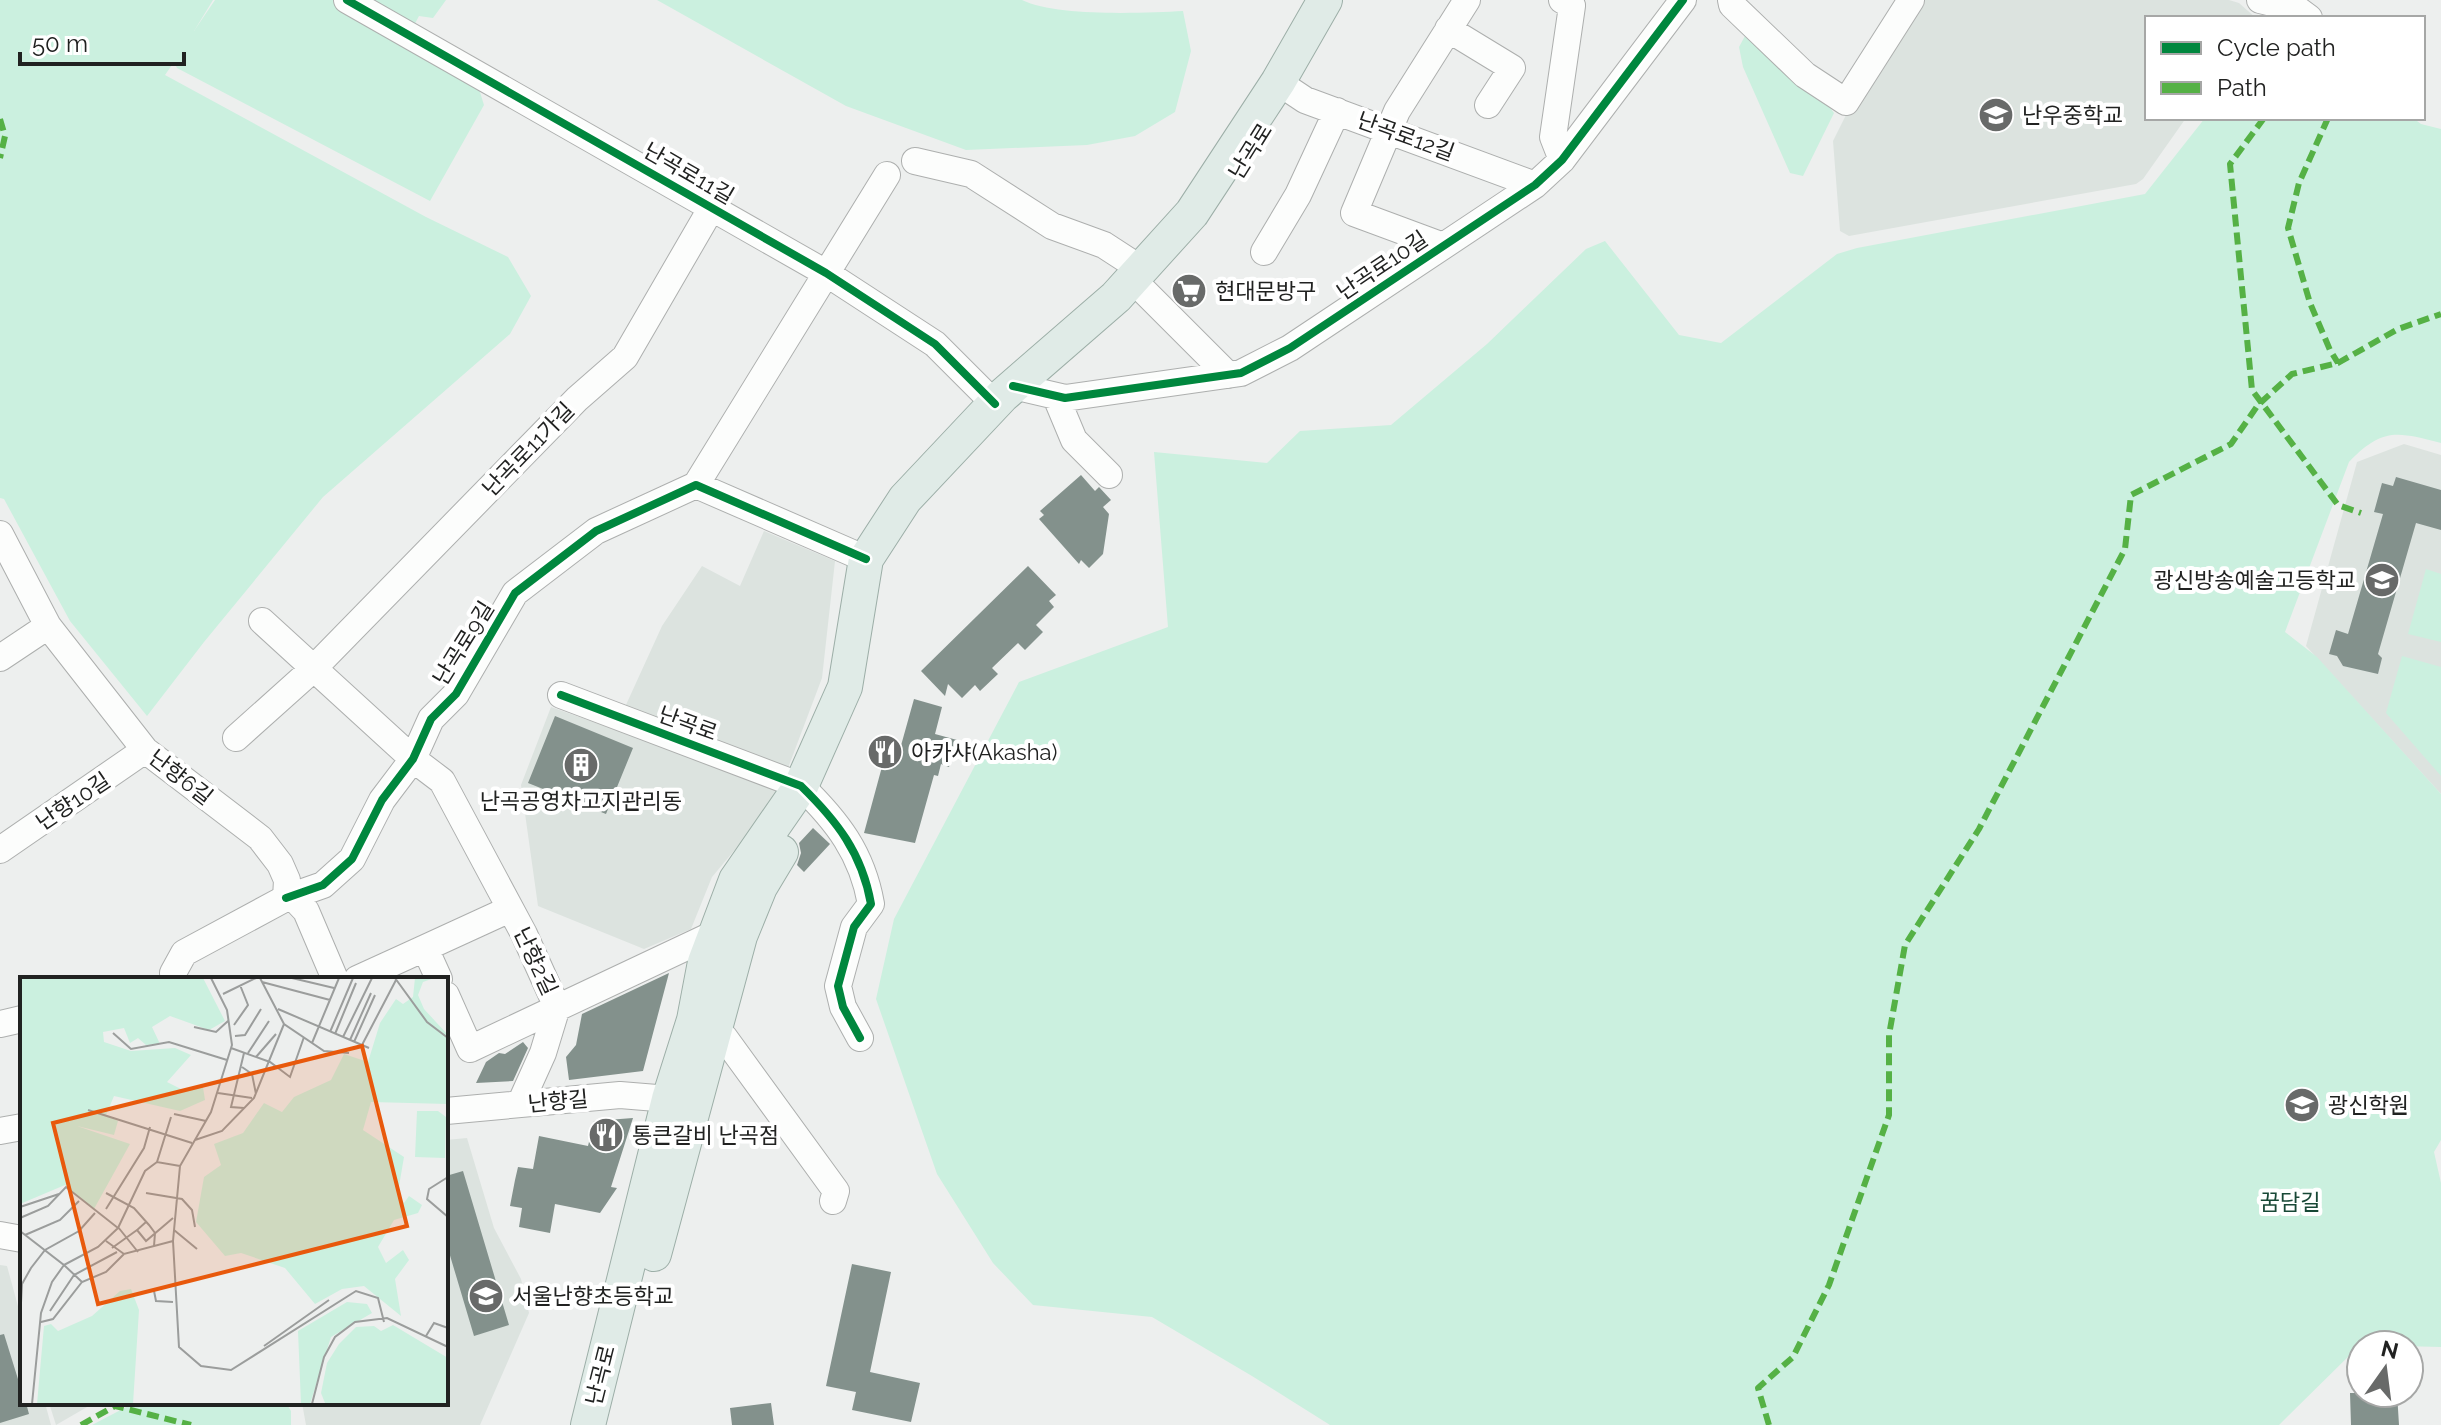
<svg xmlns="http://www.w3.org/2000/svg" width="2441" height="1425" font-family="Raleway,'Noto Sans KR',sans-serif">
	<style>
		.built { fill: #dce3df }
		.green { fill: #cbf0df }
		.building { fill: #83918c }
		.lines { fill: none; stroke-linecap: round; stroke-linejoin: round }
		.minor-casing { stroke: #adafae; stroke-width: 28 }
		.major-casing { stroke: #9caea7; stroke-width: 36 }
		.minor { stroke: #fcfdfc; stroke-width: 26 }
		.major { stroke: #e0ebe7; stroke-width: 34 }
		.quiet { stroke: #55b145; stroke-width: 6; stroke-dasharray: 12 6; stroke-linecap: butt }
		.cycleway-casing { stroke: #fff; stroke-width: 13 }
		.cycleway { stroke: #00873e; stroke-width: 8 }
		.labels { text-anchor: middle; dominant-baseline: central; stroke-width: 8; stroke-linejoin: round; paint-order: stroke }
		.poi-label { font-size: 22px; fill: #212221; stroke: #fff; text-anchor: start }
		.street-label { font-size: 22px; fill: #212221; stroke: #fff }
		.park-label { font-size: 22px; fill: #184836; stroke: #fff }
		.inset-road { fill: none; stroke: #9b9d9c; stroke-width: 2 }
		.view { fill: #e8590c; fill-opacity: 0.15; stroke: #e8590c; stroke-width: 4 }
		.inset-edge { fill: none; stroke: #212221; stroke-width: 4 }
	</style>
	<rect width="100%" height="100%" fill="#edefee"/>
	<path class="built" d="M1920,0H2229L2239,3L2256,18H2147V118H2186L2143,179L2136,184L1849,236L1840,231L1833,141L1847,113Z
		M2404,444L2441,455V794L2306,646L2357,462Z
		M764,531L835,561L822,678L788,768L625,707L662,626L702,566L740,586Z
		M551,707L785,790L712,877L691,929L644,949L538,906L521,785Z
		M467,1138L494,1228L521,1279L529,1313L480,1425H306L302,1403H446V1140Z
		M0,1265L7,1266L22,1321V1403H45L51,1425H0Z
		M49,1403H94L56,1425Z"/>
	<path class="green" d="M0,0H213L194,31L215,0H446L433,18L419,16L404,44L479,89L484,105L430,201L177,68L174,62L165,75L426,217L508,257L531,296L510,334L323,497L204,642L147,716L70,621L4,499L0,498Z
		M657,0H1022C1056,17 1144,13 1183,11L1191,51L1175,112L1135,136L1087,145L966,150L846,106Z
		M1745,36L1827,104L1834,113L1803,176L1790,173L1743,67L1739,47Z
		M2205,118H2413L2421,124L2441,129V443C2397,432 2383,427 2349,462L2285,632L2317,657L2441,794V1140L2434,1152L2441,1183V1347L2361,1345V1350H2355L2279,1425H1330L1252,1376L1152,1317L1033,1305L993,1263L937,1174L876,999L894,919L1019,682L1168,627L1154,452L1267,463L1300,431L1391,425L1487,344L1586,249L1605,241L1679,335L1721,343L1837,254L1857,248L2145,194Z
		M2426,569L2441,574V642L2408,634Z
		M2402,656L2441,667V776L2386,713Z
		M134,1403H286L291,1411V1425H92Z"/>
	<path class="building" d="M1081,475L1095,491L1099,487L1111,500L1103,507L1109,514L1103,554L1089,568L1081,560L1079,564L1039,519L1044,515L1040,511Z
		M2396,477L2441,490V530L2416,523L2378,654L2382,658L2378,674L2343,666L2337,656L2329,654L2336,630L2348,634L2383,514L2374,512L2382,483L2393,486Z
		M1028,566L1056,595L1049,601L1054,607L1036,625L1043,632L1025,650L1018,643L992,668L998,674L980,691L975,685L962,698L948,684L945,696L921,671Z
		M914,699L942,707L935,734L957,740L949,767L941,764L938,776L934,775L915,843L864,833L883,763L895,767Z
		M555,716L633,748L606,814L528,783Z
		M813,828L830,844L804,872L797,865L801,853L799,843Z
		M669,973L643,1071L569,1080L566,1057L576,1045L582,1014Z
		M523,1042L528,1048L513,1081L476,1083L486,1062L499,1053L505,1054Z
		M633,1118L611,1187L617,1188L600,1213L555,1204L550,1233L519,1227L522,1208L510,1206L515,1180L518,1167L533,1169L539,1136L588,1146L594,1121Z
		M463,1171L509,1325L474,1336L446,1242V1176Z
		M852,1264L891,1272L870,1372L920,1383L911,1422L852,1410L856,1392L826,1386Z
		M4,1334L22,1392V1403H26L29,1414L0,1423V1335Z
		M2350,1393H2397L2399,1425H2351Z
		M771,1403L774,1425H732L730,1408Z"/>
	<g class="lines">
		<defs>
			<path id="minor" d="M347,0L826,273L935,344L995,404
				M1562,0L1572,6L1553,137L1562,160
				M1731,0L1732,5L1805,75L1846,102L1911,0
				M2260,0L2297,9L2309,18
				M1448,29L1512,68L1488,105
				M1278,82L1305,100L1535,185
				M915,161L971,174L1052,226L1104,245L1141,269
				M1443,246L1354,213L1397,111L1467,0
				M1264,252L1298,195L1337,111
				M1132,279L1228,375
				M1013,386L1065,398L1241,373L1290,348L1535,185L1562,160L1683,0
				M1056,397L1074,440L1109,475
				M696,485L887,175
				M0,534L48,626L145,750L260,838L280,864L287,880L286,898L184,953L173,973
				M262,621L413,759L442,781L524,934L557,1007L543,1053L520,1104
				M0,658L48,626
				M561,695L801,786C837,821 862,853 871,904L854,927L838,986L843,1007L860,1038
				M236,738L313,669L577,399L625,357L712,207
				M0,850L145,750
				M291,895L306,911L335,979
				M286,898L323,885L352,859L382,800L413,759L431,719L456,694L515,593L596,531L696,485L866,559
				M357,979L425,948
				M439,979L425,948L510,909
				M446,995L470,1049L716,933
				M701,1023L724,1037L836,1191L833,1201
				M0,1024L22,1019
				M446,1111L620,1095L669,1099
				M0,1131L22,1127
				M0,1235L22,1239"/>
			<path id="major" d="M654,1254L740,936L760,887L781,852
				M588,1425L669,1099L694,1020L705,962L736,880L801,786L845,687L866,559L905,499L1002,396L1116,297L1192,213L1278,82L1325,0"/>
		</defs>
		<use href="#minor" class="minor-casing"/>
		<use href="#major" class="major-casing"/>
		<use href="#minor" class="minor"/>
		<use href="#major" class="major"/>
		<path class="quiet" d="M2264,118L2230,164L2252,390L2338,505L2361,513
			M2328,118L2299,183L2288,228L2310,303L2330,350L2338,363
			M0,119L5,136L0,158
			M81,1425L115,1406L191,1425
			M1769,1425L1758,1388L1793,1357L1829,1285L1889,1115V1035L1905,945L1979,829L2125,549L2131,495L2231,444L2258,405L2292,374L2338,363L2398,329L2441,314"/>
		<defs>
			<path id="cycleway" d="M347,0L826,273L935,344L995,404
				M1013,386L1065,398L1241,373L1290,348L1535,185L1562,160L1683,0
				M561,695L801,786C837,821 862,853 871,904L854,927L838,986L843,1007L860,1038
				M286,898L323,885L352,859L382,800L413,759L431,719L456,694L515,593L596,531L696,485L866,559"/>
		</defs>
		<use href="#cycleway" class="cycleway-casing"/>
		<use href="#cycleway" class="cycleway"/>
	</g>
	<defs>
		<symbol id="school-disc" viewBox="-11 -11 22 22"><circle r="9.5" fill="#686a69" stroke="#fff"/><path d="M0-5L7-2L0 1L-7-2ZM-4 1L0 2.5L4 1V4Q0 6-4 4Z" fill="#fff"/></symbol>
		<symbol id="supermarket-disc" viewBox="-11 -11 22 22"><circle r="9.5" fill="#686a69" stroke="#fff"/><path d="M-6-5.5h2.5l.6 2H6L4.5 2H-2.5L-4.4-4H-6ZM-1.5 3.2a1.3 1.3 0 1 0 .1 0ZM3 3.2a1.3 1.3 0 1 0 .1 0Z" fill="#fff"/></symbol>
		<symbol id="restaurant-disc" viewBox="-11 -11 22 22"><circle r="9.5" fill="#686a69" stroke="#fff"/><path d="M-5-6h1v4h1v-4h1v4h1v-4h1v5L-1.5 .5V6h-2V.5L-5-1ZM5-6V6H3V1.5H1.5Q1.5-4 5-6Z" fill="#fff"/></symbol>
		<symbol id="building-disc" viewBox="-11 -11 22 22"><circle r="9.5" fill="#686a69" stroke="#fff"/><path d="M-4-6H4V6H1V3H-1V6H-4ZM-2.5-4.3h1.7v1.8h-1.7ZM.8-4.3h1.7v1.8H.8ZM-2.5-1h1.7V.8h-1.7ZM.8-1h1.7V.8H.8Z" fill="#fff"/></symbol>
	</defs>
	<g fill-rule="evenodd">
		<use href="#school-disc" x="1976" y="95" width="40" height="40"/>
		<use href="#supermarket-disc" x="1169" y="271" width="40" height="40"/>
		<use href="#school-disc" x="2362" y="560" width="40" height="40"/>
		<use href="#restaurant-disc" x="865" y="732" width="40" height="40"/>
		<use href="#building-disc" x="561" y="745" width="40" height="40"/>
		<use href="#school-disc" x="2282" y="1085" width="40" height="40"/>
		<use href="#restaurant-disc" x="586" y="1115" width="40" height="40"/>
		<use href="#school-disc" x="466" y="1276" width="40" height="40"/>
	</g>
	<g class="labels">
		<g class="poi-label">
			<text x="2022" y="115">난우중학교</text>
			<text x="1215" y="291">현대문방구</text>
			<text x="2356" y="580" text-anchor="end">광신방송예술고등학교</text>
			<text x="911" y="752">아카샤(Akasha)</text>
			<text x="581" y="801" text-anchor="middle">난곡공영차고지관리동</text>
			<text x="2328" y="1105">광신학원</text>
			<text x="632" y="1135">통큰갈비 난곡점</text>
			<text x="512" y="1296">서울난향초등학교</text>
		</g>
		<g class="street-label">
			<text transform="translate(1406 136) rotate(20)">난곡로12길</text>
			<text transform="translate(1250 151) rotate(-58)">난곡로</text>
			<text transform="translate(689 173) rotate(30)">난곡로11길</text>
			<text transform="translate(1382 265) rotate(-34)">난곡로10길</text>
			<text transform="translate(528 449) rotate(-46)">난곡로11가길</text>
			<text transform="translate(463 643) rotate(-58)">난곡로9길</text>
			<text transform="translate(688 723) rotate(20)">난곡로</text>
			<text transform="translate(181 777) rotate(38)">난향6길</text>
			<text transform="translate(73 801) rotate(-34)">난향10길</text>
			<text transform="translate(536 961) rotate(65)">난향2길</text>
			<text transform="translate(558 1101) rotate(-5)">난향길</text>
			<text transform="translate(600 1375) rotate(-76)">난곡로</text>
		</g>
		<g class="park-label">
			<text x="2290" y="1202">꿈담길</text>
		</g>
	</g>
	<g transform="translate(20 977)">
		<rect width="428" height="428" fill="#edefee"/>
		<path d="M0,1H183L205,44L189,53L150,39L132,50L140,67L126,68L118,61L110,66L104,51L83,55L84,65L111,74L155,71L171,78L147,105L165,114L183,110L185,123L160,134L94,119L86,138L98,144L94,158L57,149L110,167L74,232L45,208L0,227ZM395,1H414L403,5L398,18L404,32L428,58V127L351,125L343,153L384,180L378,215L384,226L389,219L402,228L398,236L374,243L358,270L366,286L383,273L389,283L375,302L381,339L344,309L322,312L295,327L265,291L221,276L205,279L176,245L184,200L201,188L194,167L223,156L244,126L262,135L274,120L311,103L324,77L348,85L360,46L376,22L383,27L393,20ZM397,134H418L426,140L425,181L395,180ZM111,312L119,333L113,427H17L24,349L31,347L38,354L72,339L100,314ZM327,325L347,327L352,336L311,360L290,427H281L278,354ZM373,348L428,381V427L305,426L301,416L307,386L319,367L336,350L354,349L361,354Z" fill="#cbf0df"/>
		<path class="inset-road" d="M191,1L207,33L212,68L191,135L160,189L153,264L159,370L181,389L211,393L336,314L358,321L364,345M240,1L264,47L304,74L329,76M272,1L314,11M375,1L407,45L428,61M242,5L310,23M203,17L236,1M258,32L349,71M214,48L228,28L220,8M174,50L196,55L208,44M310,55L333,1M93,56L111,72L149,65L207,83M315,57L336,6M215,59L225,58L241,32M323,60L352,1M330,63L351,16M334,65L355,18M292,66L319,1M342,68L376,3M211,71L250,85L270,100L284,60M228,76L249,44M236,80L256,57M222,90L232,97L236,117M198,116L232,121M224,131L211,130L224,76M68,133L172,166M154,137L186,144M175,163L202,154L234,121L264,47M137,185L151,140M428,200L409,212L407,222L428,240M86,216L114,231L129,248L135,256L134,269M126,216L162,222L172,233L175,250M0,230L39,217M86,232L124,171L130,150M0,241L28,229L46,210L98,251L78,270L44,288L0,254M126,245L117,253L126,264L153,241M98,250L118,275M98,251L125,194L137,185L160,189M154,253L177,272M5,258L40,243L59,224M86,264L104,277L153,264M92,271L117,253M134,314L136,324L153,325M30,334L54,298L97,275M0,344L2,307L11,291L25,273L59,254L75,236M21,345L33,342L62,305L86,295L104,277M406,359L414,346L428,351M244,369L309,323M12,427L21,336L32,305L44,288L62,305M292,427L304,380L315,360L335,345L367,341L428,370"/>
		<path class="view" d="M342,69L387,249L78,327L33,146Z"/>
		<rect width="428" height="428" class="inset-edge"/>
	</g>
	<rect x="2145" y="16" width="280" height="104" fill="#ffffff" stroke="#a6a7a6" stroke-width="2"/>
	<rect x="2161" y="42" width="40" height="12" fill="#00873e" stroke="#a6a7a6" stroke-width="2"/>
	<text x="2217" y="56" font-size="24" fill="#212221">Cycle path</text>
	<rect x="2161" y="82" width="40" height="12" fill="#55b145" stroke="#a6a7a6" stroke-width="2"/>
	<text x="2217" y="96" font-size="24" fill="#212221">Path</text>
	<g transform="translate(2385 1369) rotate(14)"><circle r="38" fill="#ffffff" stroke="#a6a7a6" stroke-width="2"/>
	<path d="M0-6L14 30L0 20L-14 30Z" fill="#686a69"/>
	<text y="-12" font-size="22" font-weight="bold" text-anchor="middle" fill="#212221">N</text>
	</g>
	<path d="M20 52v12h164v-12" fill="none" stroke="#212221" stroke-width="4"/>
	<text x="32" y="52" font-size="24" fill="#212221" stroke="#ffffff" stroke-width="6" paint-order="stroke">50 m</text>
</svg>
